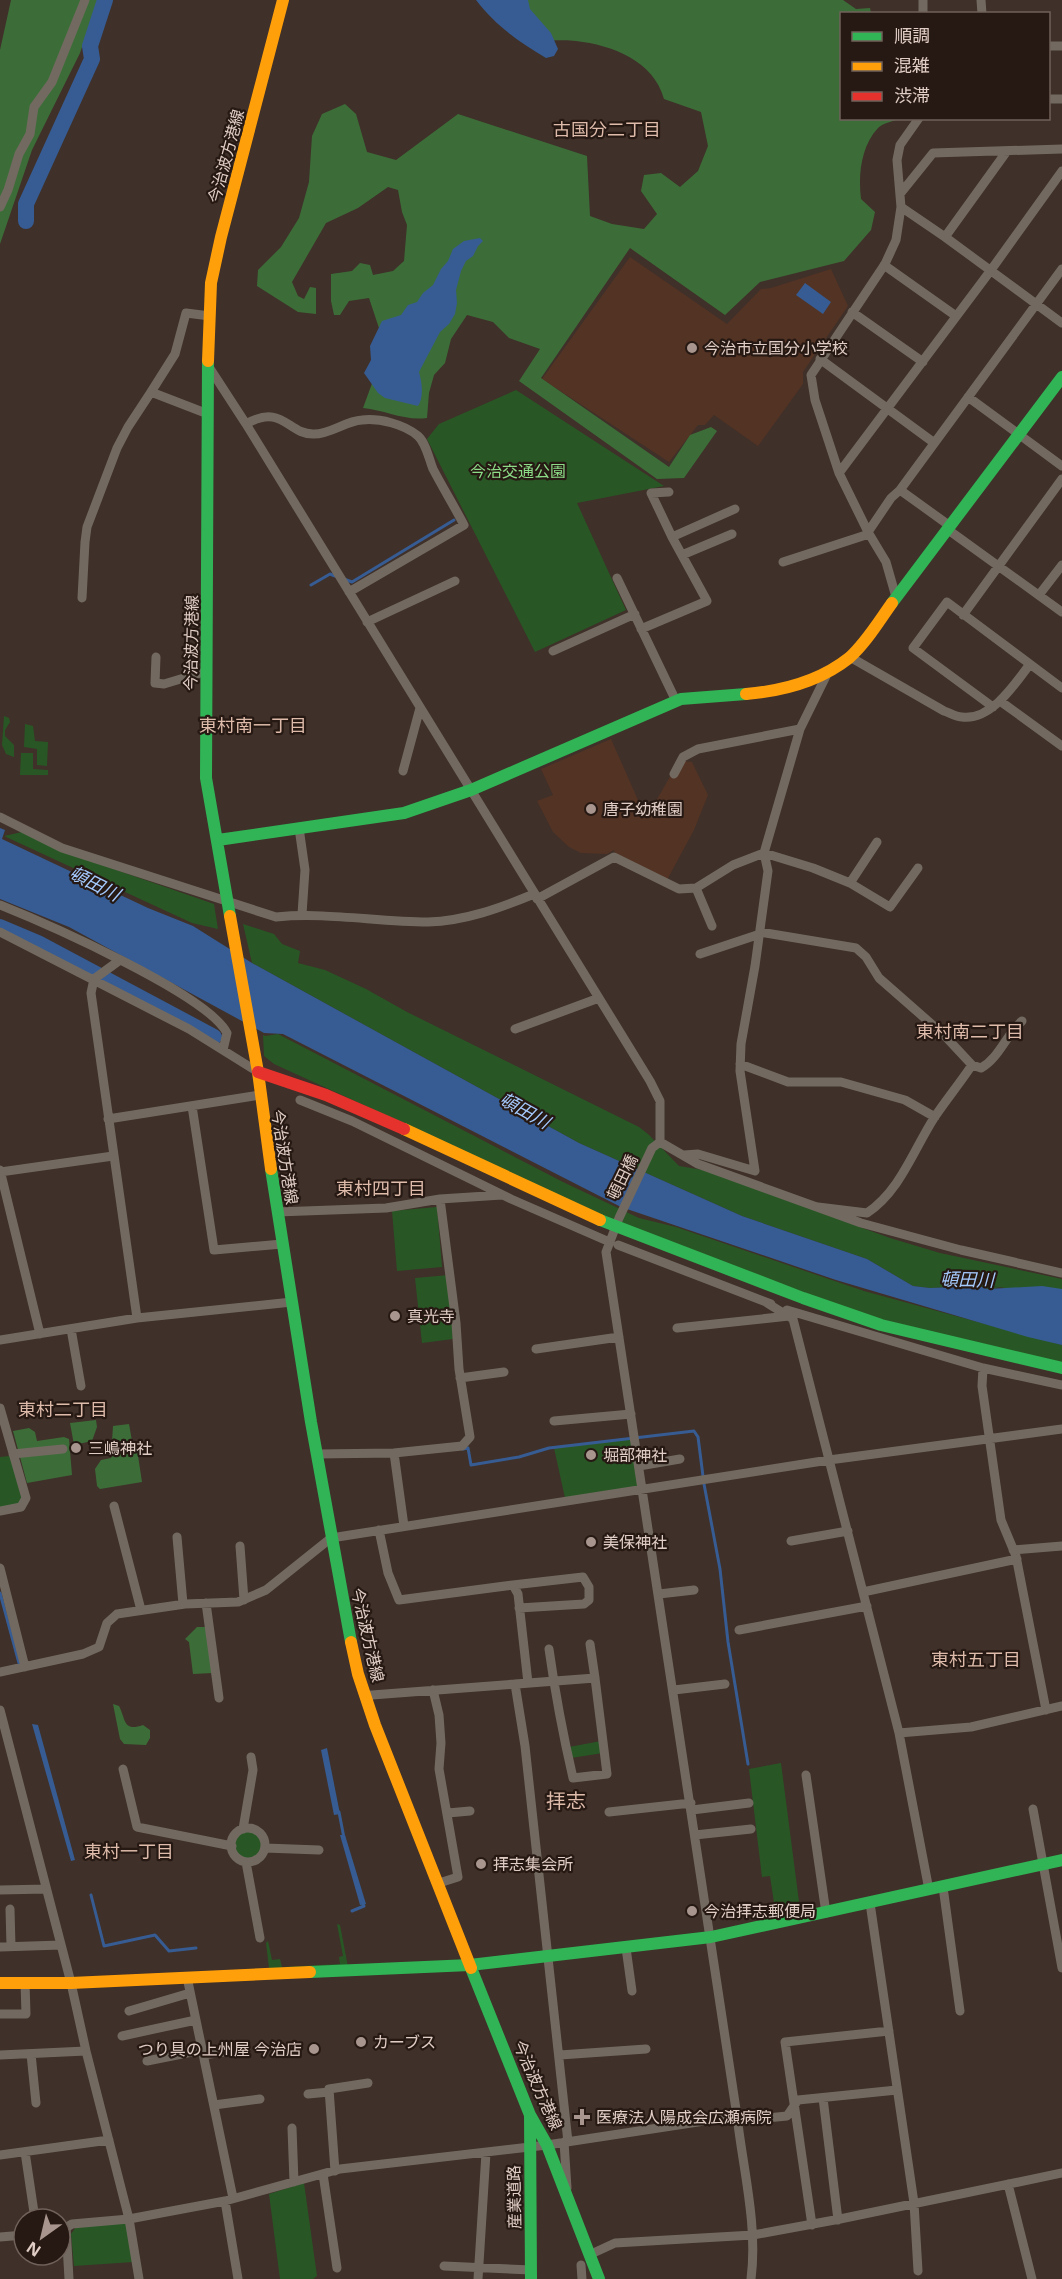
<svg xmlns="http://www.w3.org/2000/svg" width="1062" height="2279" font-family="'Noto Sans','Noto Sans JP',sans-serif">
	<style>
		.built { fill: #533324 }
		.green { fill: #285725 }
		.forest { fill: #3c6d38 }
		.water { fill: #365c93 }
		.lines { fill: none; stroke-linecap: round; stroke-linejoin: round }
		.stream { stroke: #365c93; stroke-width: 3 }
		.river { stroke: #365c93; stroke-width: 16 }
		.street { stroke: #726a60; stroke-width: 9 }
		.fast { stroke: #30b455; stroke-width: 12 }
		.slow { stroke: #ff9f0a; stroke-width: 12 }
		.jam { stroke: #e5322d; stroke-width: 12 }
		.poi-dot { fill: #a8968e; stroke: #261913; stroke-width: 2 }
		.labels { text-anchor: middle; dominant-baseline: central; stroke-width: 4.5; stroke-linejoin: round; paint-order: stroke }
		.street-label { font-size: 16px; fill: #e0cdc5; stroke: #261913 }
		.poi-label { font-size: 16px; fill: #e0cdc5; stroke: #261913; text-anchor: start }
		.park-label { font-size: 16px; fill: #8bdb87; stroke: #261913 }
		.neighbourhood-label { font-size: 18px; fill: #debbaa; stroke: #261913 }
		.water-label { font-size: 18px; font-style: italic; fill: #a4c9fd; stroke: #261913 }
		.quarter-label { font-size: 20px; fill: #debbaa; stroke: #261913 }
	</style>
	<rect width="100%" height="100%" fill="#3f3029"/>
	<path class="built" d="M630,257L727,324L761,289L771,288L831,269L848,306L803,372V384L758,446L714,415L705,425H698L669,462L542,379Z
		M611,739L646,818L671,775L684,761L692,762L708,795L694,830L667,880L616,855L614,850L607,854L581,853L569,847L553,832L537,801L553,795L541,769Z"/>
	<path class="green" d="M516,390L664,486L577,503L626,610L535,652L427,439L439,424Z
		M4,716L9,718L10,722L5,730V736L14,745V757L6,754L2,745Z
		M25,724L33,726L35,741L48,742L47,766L37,765V749L24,747Z
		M21,753H33V769L48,770V775H20Z
		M22,832L79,857L214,904L218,929L192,923L4,836Z
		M243,924L274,934L282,944L300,951L298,963L325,970L366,989L407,1012L639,1127L648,1134L679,1166L703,1170L890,1238L940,1253L1062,1279V1297L992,1286L1000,1288L988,1289L979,1286L930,1288L913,1286L867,1259L742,1216L579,1143L252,963Z
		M278,1034L563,1182L639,1218L676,1227L864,1291L1062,1345V1362L996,1349L865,1315L585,1210L368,1107L274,1064L264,1056L263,1035L265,1036Z
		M437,1207L442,1267L397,1271L392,1211Z
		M449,1275L454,1318L452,1327L453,1339L422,1343L415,1278Z
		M632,1439L640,1486L565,1498L554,1448Z
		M10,1456L22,1499L19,1505L0,1509V1457Z
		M601,1741L603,1753L571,1758L569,1747Z
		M781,1763L801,1917L777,1923L770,1876L762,1877L749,1769Z
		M231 1845a17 17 0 1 1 34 0a17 17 0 1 1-34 0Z
		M337,1924L340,1925L348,1967L269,1968L266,1943L268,1941L272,1960L280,1959L282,1967L340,1964L339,1957L343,1956Z
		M304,2183L317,2276L313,2279H280L269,2194Z
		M126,2223L133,2262L74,2266L71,2234L76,2227Z"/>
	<path class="forest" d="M11,0H98L80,53L32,150L0,244V50Z
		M498,0H843L856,9L870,8L871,13L842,14V118L900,119C893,121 883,123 878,128C861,146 858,175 861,199L875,212L871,230L844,261L760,282L725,315L630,248L541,378L669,467L690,435L711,427L717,431L684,478L657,479L519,381L540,349L509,338L493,322L467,315L451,339L445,363L434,375L429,393L427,418C404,421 385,410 363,408L374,378L382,337L369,298L349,301L340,315H334L331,301V274L352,271L360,263L370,265L373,275L393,271L404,261L407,225L402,212L398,190L388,187L358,208L326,223L292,282L298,296L304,299L310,287L316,288V314L298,312L257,286L258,270L281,247L299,218L309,182L312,136L322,114L345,104L356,114L367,152L396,160L458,114L587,156L590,216L612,224L644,229L657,214L641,191L644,175L661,173L680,187L698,171L708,146L701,112L664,99C654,61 612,45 576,41C565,39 550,42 539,38C531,35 506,7 498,0Z
		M96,1420L97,1427L92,1441L74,1445L70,1423Z
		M129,1424L132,1441H112L113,1426Z
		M29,1428L35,1432L37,1441L64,1437L69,1439L72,1475L27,1483L13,1431Z
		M137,1449L142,1482L100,1489L97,1486L95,1469L101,1460L111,1458L114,1453Z
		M197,1627H206L213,1673L193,1674L189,1642L185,1639Z
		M113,1704L119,1706C126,1720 123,1732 143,1725L150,1730V1738L146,1745L124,1744L120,1739Z"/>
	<path class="water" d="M476,0H528L530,9L551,33L558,49L554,56L546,58C518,41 496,26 476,0Z
		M480,238L483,241L478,246L473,256L466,261L461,271L456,290L457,303L455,314L449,324L440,332L419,372C422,382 424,398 418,406L385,398L378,393L364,373L371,360L370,346L382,321L401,315L408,305L417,302L423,293L433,285L441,269L448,261L453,249L464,241Z
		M805,283L831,302L823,314L796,295Z
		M0,828L5,830L2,839L148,908L193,926L252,963L579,1143L742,1216L867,1259L913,1286L930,1288L979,1286L988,1289L1042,1286L1062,1289V1345L1028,1337L836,1280L621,1207L283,1034L264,1033L69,927L0,899Z
		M32,1724L38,1725L75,1860L71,1861Z
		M327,1748L340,1814L334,1815L321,1750Z
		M340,1835H345L366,1904L360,1905Z"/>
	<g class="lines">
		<path class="stream" d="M344,579L352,582L454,520
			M311,585L330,574L335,576
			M463,1449L468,1448L471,1465L519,1457L549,1448L694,1431L698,1437L704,1484L720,1569L728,1642L748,1764
			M0,1593L19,1663
			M339,1812L344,1838
			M91,1895L104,1946L155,1935L169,1951L196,1948
			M352,1911L364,1906L362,1902"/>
		<path class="river" d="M26,221V204L92,59L90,46L105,0
			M0,927L38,943L214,1037"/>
		<path class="street" d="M923,0V14
			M981,0L982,14
			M1048,46H1062
			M1048,99H1062
			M900,194L933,153L1062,149
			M0,207L8,190L19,154L30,134L34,107L52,82L85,0
			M901,207L945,237L1062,323
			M945,237L1007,151
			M884,265L956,316
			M852,312L923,362
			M820,359L933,442
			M209,367L246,424L650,1081L660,1101V1142L652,1148L619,1218L606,1252L737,2116C743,2169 758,2226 751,2279
			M968,397L1062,466
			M208,414L151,392L175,354L186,313L210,316
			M246,424C283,403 288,435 314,434C331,434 345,421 362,420C379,418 404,424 418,436C426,443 429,459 433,469C443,488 454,506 464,525L349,592
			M839,473L991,270L1062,171
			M900,490L950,526
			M669,492L651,493L672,537
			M947,529L1062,612
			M868,532L891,498L900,490L1062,269
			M682,555L732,534
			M783,562L869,534
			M617,578L676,701
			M1039,595L1062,565
			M896,597L886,562L868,532L839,473L815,400L811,375L885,264L896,240L901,207L897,160L900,145L919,118
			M82,598L85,542L87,527L117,448L128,427L151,392
			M963,615L1062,479
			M367,622L455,581
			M641,629L707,601L672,537L735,509
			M553,651L635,614
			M156,657L155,683L164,684L207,671
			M850,657L944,711C950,713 956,717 962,717C991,721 1015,684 1030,664
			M1000,701L1062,746
			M993,707L913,648L947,602L1062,688
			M403,771L420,708
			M674,774L683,757L698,749L800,729
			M0,817L62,848L276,917C327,912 377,922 428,922C465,921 500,908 534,894
			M299,828L305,870L302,914
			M850,883L877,842
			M696,888L712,926
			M537,899L614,857L679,889L696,888L733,865L764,853L813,868L850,883L890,907L918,868
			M0,905C45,923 207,994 227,1033L223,1050
			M0,932L189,1029L258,1072
			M760,932L856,948L866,957L879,978L944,1035L972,1065C960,1083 946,1100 934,1118C913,1151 900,1191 867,1213L818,1207
			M700,954L760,934
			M120,960L94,979L91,993L137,1318
			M515,1029L599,998
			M740,1064L788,1082H841L905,1100L935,1117
			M972,1065L981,1068C999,1058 1006,1035 1022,1021
			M300,1100L352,1121L511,1199L605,1240
			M192,1106L214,1250L282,1244
			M108,1119L260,1095
			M660,1142L698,1164L861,1223L961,1250L1062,1273
			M684,1155L698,1154L755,1171L740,1071L741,1044L755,966L768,871L764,853L800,729L828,672
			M0,1170L40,1334
			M0,1172L113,1156
			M277,1212L386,1208L440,1199L502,1195
			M618,1245L771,1304
			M767,1303L793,1319L899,1733L929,1890
			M787,1310L983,1368L1062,1385
			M677,1328L789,1316
			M71,1329L81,1386
			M0,1340L137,1318L292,1302
			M536,1349L619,1337
			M983,1368L982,1386L1001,1520L1016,1556L1046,1710
			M460,1378L504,1372
			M0,1408L26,1498L21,1507L0,1511
			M554,1421L631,1414
			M394,1453L462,1446L470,1437L459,1369L456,1323L440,1199
			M13,1454L63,1449
			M317,1454L394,1453L404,1526
			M639,1466L680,1459
			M114,1506L141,1610
			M379,1530L388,1573L399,1600L513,1585L518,1594L528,1683
			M177,1537L183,1604
			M791,1541L848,1531
			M240,1546L244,1600
			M1013,1550L1062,1546
			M0,1568L25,1667
			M513,1585L583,1577L589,1587V1600L584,1604L519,1608
			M863,1592L1017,1559
			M659,1594L694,1590
			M206,1603L219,1698
			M739,1630L867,1606
			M590,1644L595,1678
			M0,1672L83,1654L99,1647L107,1623L117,1614L185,1604L238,1602L266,1590L331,1538L829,1460L1062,1429
			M515,1684L525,1746L568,2142
			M433,1690L439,1715L441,1743L439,1769L458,1877L439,1883
			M674,1690L725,1684
			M365,1696L372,1695L595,1678L607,1774L573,1778C563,1735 555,1692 549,1649
			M0,1710L71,1983L86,2051L129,2219L139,2279
			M899,1733L971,1727L1062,1706
			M123,1769L137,1827L232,1846
			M806,1775L826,1913
			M1033,1809L1062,1968
			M692,1810L749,1803
			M609,1812L691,1803
			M448,1813L470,1811
			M231 1845a17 17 0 1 1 34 0a17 17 0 1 1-34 0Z
			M243,1829L253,1770L251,1757
			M695,1835L751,1829
			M265,1848L319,1850
			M246,1862L260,1938
			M943,1887L960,2011
			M0,1890L46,1889
			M870,1903L914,2203L918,2271
			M10,1909L11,1946
			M0,1947L61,1945
			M626,1948L632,1991
			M187,1977L233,2198
			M129,2011L190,1993
			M0,2014H26L25,1983
			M122,2036L196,2020
			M31,2054L36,2103
			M0,2055L86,2051
			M203,2055L246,2049
			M560,2055L646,2049
			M147,2061L202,2050
			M308,2094L329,2092
			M823,2098L838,2220
			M214,2105L260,2099
			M737,2121L787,2116L798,2100L897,2090
			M292,2128L294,2182
			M564,2142L567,2188
			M25,2152L35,2219
			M0,2155L109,2140
			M335,2171L329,2089L368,2083
			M323,2174L337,2268
			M1008,2184L1032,2279
			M225,2201L238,2279
			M812,2225L785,2042L889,2031
			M66,2227L69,2279
			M60,2231L72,2224L129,2219L225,2201L340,2169L547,2145L737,2116
			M0,2237L24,2235
			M589,2255L615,2243L753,2235L840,2219L1062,2173
			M581,2265L582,2279
			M444,2266L531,2270
			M478,2279L486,2153"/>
		<path class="fast" d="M208,361L206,778L230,916
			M892,603L1062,377
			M218,840L404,813L471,790L681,699L746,694
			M271,1169L311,1422L351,1642
			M600,1220L803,1298L881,1325L1062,1368
			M471,1968L530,2115L547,2145L599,2279
			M310,1972L470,1965L711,1937L1062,1860
			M530,2115L531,2279"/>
		<path class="slow" d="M208,361L211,283L221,237L283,0
			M746,694C782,691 820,681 849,658C866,643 879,621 892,603
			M230,916L258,1072L271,1169
			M404,1129L600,1220
			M351,1642L358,1674L375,1725L471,1968
			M0,1983H71L310,1972"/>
		<path class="jam" d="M258,1072L326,1095L404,1129"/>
	</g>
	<g class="poi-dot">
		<circle cx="692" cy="348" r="6"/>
		<circle cx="591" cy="809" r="6"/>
		<circle cx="395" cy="1316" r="6"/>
		<circle cx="76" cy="1448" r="6"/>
		<circle cx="591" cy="1455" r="6"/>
		<circle cx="591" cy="1542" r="6"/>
		<circle cx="481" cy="1864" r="6"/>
		<circle cx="692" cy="1911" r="6"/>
		<circle cx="361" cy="2042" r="6"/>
		<circle cx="314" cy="2049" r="6"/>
		<path d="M579 2108h6v6h6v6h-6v6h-6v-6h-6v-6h6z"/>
	</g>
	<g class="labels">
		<g class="street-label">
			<text transform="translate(226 156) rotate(-75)">今治波方港線</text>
			<text transform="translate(191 643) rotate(-89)">今治波方港線</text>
			<text transform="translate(285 1157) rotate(81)">今治波方港線</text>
			<text transform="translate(622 1177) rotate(-64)">頓田橋</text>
			<text transform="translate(368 1635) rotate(77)">今治波方港線</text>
			<text transform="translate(538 2085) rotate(66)">今治波方港線</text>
			<text transform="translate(514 2197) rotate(-91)">産業道路</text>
		</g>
		<g class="poi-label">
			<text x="704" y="348">今治市立国分小学校</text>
			<text x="603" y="809">唐子幼稚園</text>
			<text x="407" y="1316">真光寺</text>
			<text x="88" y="1448">三嶋神社</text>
			<text x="603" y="1455">堀部神社</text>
			<text x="603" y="1542">美保神社</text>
			<text x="493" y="1864">拝志集会所</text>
			<text x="704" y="1911">今治拝志郵便局</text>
			<text x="373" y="2042">カーブス</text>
			<text x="302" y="2049" text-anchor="end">つり具の上州屋 今治店</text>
			<text x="596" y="2117">医療法人陽成会広瀬病院</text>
		</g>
		<g class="park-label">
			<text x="518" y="471">今治交通公園</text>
		</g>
		<g class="neighbourhood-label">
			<text x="607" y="129">古国分二丁目</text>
			<text x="253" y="725">東村南一丁目</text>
			<text x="970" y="1031">東村南二丁目</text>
			<text x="381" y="1188">東村四丁目</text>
			<text x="63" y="1409">東村二丁目</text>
			<text x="976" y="1659">東村五丁目</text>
			<text x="129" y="1851">東村一丁目</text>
		</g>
		<g class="water-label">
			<text transform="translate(95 883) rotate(27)">頓田川</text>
			<text transform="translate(525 1110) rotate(29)">頓田川</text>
			<text transform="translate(967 1279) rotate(1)">頓田川</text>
		</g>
		<g class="quarter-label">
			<text x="566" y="1800">拝志</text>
		</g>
	</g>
	<rect x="840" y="12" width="210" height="108" fill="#261913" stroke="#70615a" stroke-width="1.5"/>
	<rect x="852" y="32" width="30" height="9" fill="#30b455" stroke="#70615a" stroke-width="1.5"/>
	<text x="894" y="42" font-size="18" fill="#e0cdc5">順調</text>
	<rect x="852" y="62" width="30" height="9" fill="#ff9f0a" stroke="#70615a" stroke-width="1.5"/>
	<text x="894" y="72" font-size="18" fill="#e0cdc5">混雑</text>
	<rect x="852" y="92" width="30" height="9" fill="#e5322d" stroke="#70615a" stroke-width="1.5"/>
	<text x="894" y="102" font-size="18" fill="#e0cdc5">渋滞</text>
	<g transform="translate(42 2237) rotate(214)"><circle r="28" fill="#261913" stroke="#70615a" stroke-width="1.5"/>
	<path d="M0-4.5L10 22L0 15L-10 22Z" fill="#a8968e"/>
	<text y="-9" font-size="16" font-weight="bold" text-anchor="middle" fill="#e0cdc5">N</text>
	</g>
</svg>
